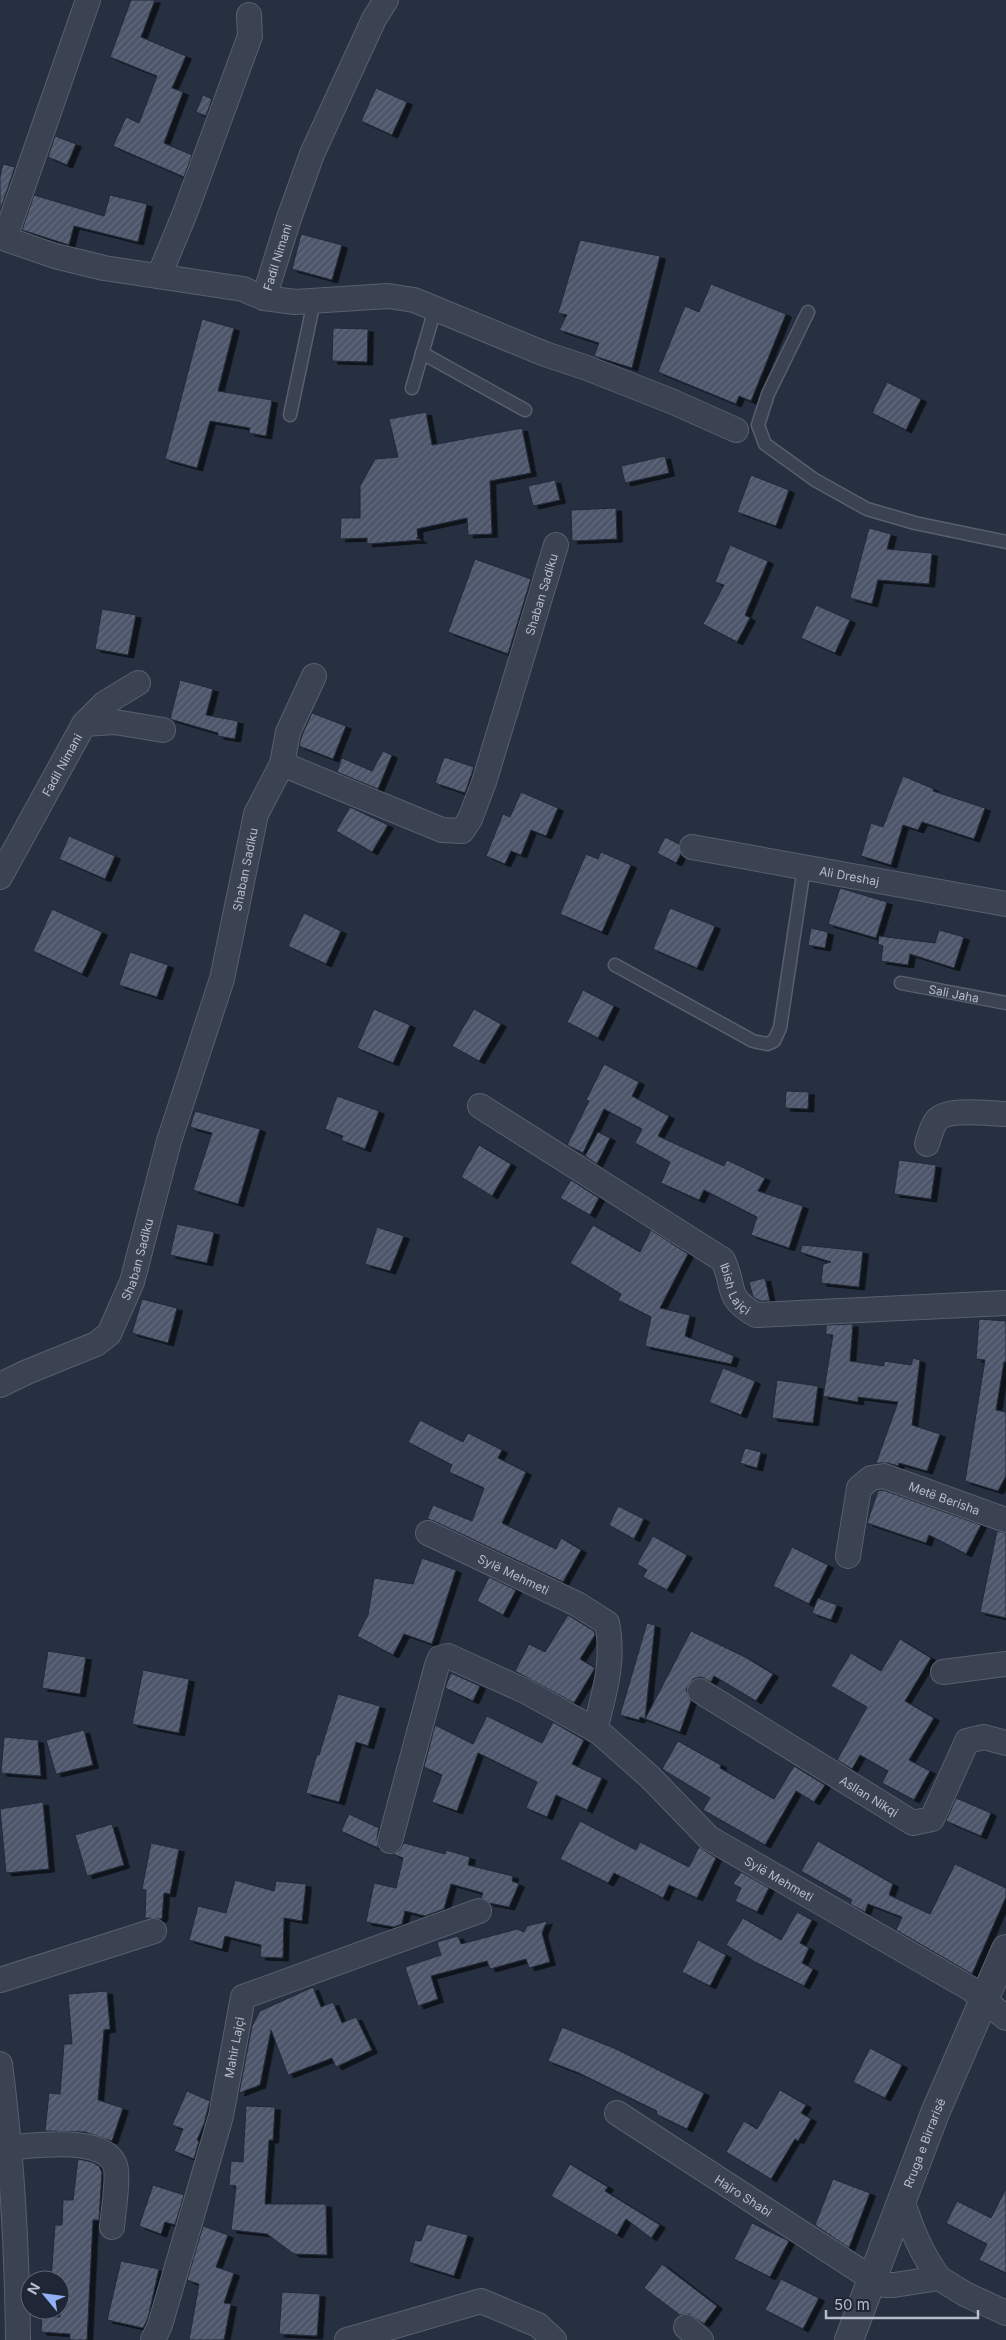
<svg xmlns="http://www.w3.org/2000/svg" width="1006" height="2340" font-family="Inter,sans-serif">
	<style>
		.building { fill: url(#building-hatch); stroke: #212938; filter: url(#shadow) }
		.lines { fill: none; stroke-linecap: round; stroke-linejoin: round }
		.service-casing { stroke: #58606e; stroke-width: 15 }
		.minor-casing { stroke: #58606e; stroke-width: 26 }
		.tertiary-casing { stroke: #58606e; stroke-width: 30 }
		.service { stroke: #3b4251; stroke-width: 12 }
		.minor { stroke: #3b4251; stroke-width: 24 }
		.tertiary { stroke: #3b4251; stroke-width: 28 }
		.labels { text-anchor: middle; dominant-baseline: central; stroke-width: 4; stroke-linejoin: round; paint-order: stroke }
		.street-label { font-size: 12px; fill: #b7bdcb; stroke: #1f2736 }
	</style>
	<defs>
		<pattern id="building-hatch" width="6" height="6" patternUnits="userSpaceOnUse" patternTransform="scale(1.25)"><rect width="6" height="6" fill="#4d566a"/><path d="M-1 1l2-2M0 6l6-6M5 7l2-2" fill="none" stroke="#646c7e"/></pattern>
		<filter id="shadow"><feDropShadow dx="5.5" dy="3" stdDeviation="0" flood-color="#0009"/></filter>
	</defs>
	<rect width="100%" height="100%" fill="#263041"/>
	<path class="building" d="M131,0H155L141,37L186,56L172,88L183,92L164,143L192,155L184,177L113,146L126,117L139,123L157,76L110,57Z
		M376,88L407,102L392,135L361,121Z
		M203,95L212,99L206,116L196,112Z
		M55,136L76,144L67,165L48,157Z
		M3,164L15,167L0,211V176Z
		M34,195L104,216L110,195L147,204L138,242L74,226L69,245L22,230Z
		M301,234L342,245L332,280L292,269Z
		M580,240L660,256L632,368L594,356L599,343L559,330L567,315L558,313Z
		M711,284L786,314L751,401L739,396L736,404L658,372L685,306L699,312Z
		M202,319L234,328L218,391L272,400L266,436L249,433L250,428L210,421L197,468L165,459Z
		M333,328L368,329L367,362L332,361Z
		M887,382L921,399L906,430L872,413Z
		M426,412L432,445L522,428L531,473L490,481L492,534L468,535L467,518L417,529L418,538H416L422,540L367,544V538L340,539L341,518H360V486L375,459L398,457L389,419Z
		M665,456L669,473L625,483L621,466Z
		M751,475L789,490L776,526L737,512Z
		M555,480L560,500L533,506L528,486Z
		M616,508L617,539L572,541L571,510Z
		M869,528L891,534L887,549L932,553L929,584L878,580L872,604L850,598Z
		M730,545L768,561L745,615L750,618L737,642L703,624L724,585L715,582Z
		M475,559L531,579L508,654L448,632Z
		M816,605L850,620L835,653L801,638Z
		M102,609L136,615L128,655L95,649Z
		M180,680L213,689L206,715L238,721L235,739L218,736V733L170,719Z
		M312,713L346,726L333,759L299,746L302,735Z
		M383,751L392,755L378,789L337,772L342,758L372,771Z
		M444,757L474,767L465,793L435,783Z
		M903,776L934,789L933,791L985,808L974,839L922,822L918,830L903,825L891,865L861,856L871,823L883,827Z
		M521,792L558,808L546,836L531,830L521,855L511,851L505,864L486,856L503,814L510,817Z
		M350,807L388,825L372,852L336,831Z
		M69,836L115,856L105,879L59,859Z
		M665,837L679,844L681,854L676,863L657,853Z
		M601,852L631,865L602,932L560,914L586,854L598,859Z
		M840,888L887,902L876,938L828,924Z
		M670,908L715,926L697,968L653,949Z
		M52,909L102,932L82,974L33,951Z
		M304,913L341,931L326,964L288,946Z
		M811,928L828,932L825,948L808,945Z
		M939,930L964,937L954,968L910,954L908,965L881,961L883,946L878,944L879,936L935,943Z
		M130,952L168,965L157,997L119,985Z
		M583,990L614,1006L598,1038L567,1022Z
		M374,1009L410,1025L393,1063L357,1048Z
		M474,1009L501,1024L479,1061L452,1046Z
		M604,1064L639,1082L632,1096L669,1116L658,1136L724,1166L727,1160L765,1178L758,1191L803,1206L789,1248L751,1235L757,1217L704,1190L699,1200L661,1183L670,1162L635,1143L642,1129L604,1109L583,1153L567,1145L589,1101L586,1100Z
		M786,1091L809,1092L808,1109L785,1108Z
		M337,1096L379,1111L365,1149L341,1140L343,1136L325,1129Z
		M195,1111L260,1129L238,1204L193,1190L212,1133L190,1127Z
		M598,1132L610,1138L597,1164L585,1156Z
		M479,1145L511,1164L492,1196L461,1177Z
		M899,1160L936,1165L931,1199L894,1194Z
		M571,1180L599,1198L590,1215L560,1198Z
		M177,1224L214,1232L207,1263L170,1255Z
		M593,1225L640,1252L651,1230L688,1254L660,1308L690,1315L685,1336L734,1356L731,1364L645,1346L651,1317L618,1300L621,1294L570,1263Z
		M377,1227L404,1236L390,1271L365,1264Z
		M802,1245L863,1251L859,1287L821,1283L823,1264L831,1262L800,1252Z
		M765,1278L770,1301H760L753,1297L749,1282Z
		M142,1299L177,1308L168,1343L132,1333Z
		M979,1319L1006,1321V1362H1004L996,1410L1006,1412V1476L998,1491L965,1481L985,1360L976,1359Z
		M853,1324L850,1361L884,1366V1361L911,1365L913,1358L920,1360L912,1425L940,1434L927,1471L899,1463L898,1466L888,1463H876L898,1402L858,1397V1402L823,1396L833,1335L826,1334V1325Z
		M723,1368L755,1381L741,1415L709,1402Z
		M777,1380L818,1386L813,1423L772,1418Z
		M420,1420L463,1442L468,1433L502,1450L498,1458L526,1472L502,1523L556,1549L561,1538L581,1550L563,1582L434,1521L427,1519L433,1505L472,1521L484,1488L449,1472L452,1465L408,1442Z
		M745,1448L761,1452L757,1468L740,1463Z
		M883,1490L981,1525L966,1554L929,1535L926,1543L867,1523L878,1491Z
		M618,1506L644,1519L634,1539L609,1525Z
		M997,1531L1006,1533V1618L980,1612Z
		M653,1536L687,1555L667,1590L643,1577L647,1570L637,1564Z
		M792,1547L828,1565L809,1604L773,1586Z
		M422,1558L456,1570L432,1644L404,1634L393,1655L357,1636L368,1615L374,1578L413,1584Z
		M489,1577L516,1590L503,1615L477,1601Z
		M818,1598L837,1605L831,1620L812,1613Z
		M568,1615L594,1631L595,1635L580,1659L595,1668L574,1703L515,1671L529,1644L545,1652Z
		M647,1623L655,1625L645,1719L691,1631L745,1657L773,1674L756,1701L714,1676L711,1682L701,1677L693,1679L686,1690L691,1701L680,1732L640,1717L639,1720L620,1715Z
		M900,1639L931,1658L905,1701L934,1718L909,1760L930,1771L914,1800L882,1783L888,1771L860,1755L852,1769L837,1760L867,1707L831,1686L851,1653L881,1671Z
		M48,1651L86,1657L80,1694L42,1688Z
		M143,1670L189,1679L179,1733L132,1724Z
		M451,1673L480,1686L473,1701L445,1688Z
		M338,1694L380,1706L368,1746L356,1742L339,1802L306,1793L317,1754L319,1755Z
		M487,1716L542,1743L553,1722L584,1740L572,1764L602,1778L587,1810L556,1795L547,1817L526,1808L537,1782L478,1753L457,1811L432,1802L442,1775L424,1767L435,1725L473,1744Z
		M84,1730L93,1765L56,1774L46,1740Z
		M4,1737L38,1740L41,1776L1,1773Z
		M678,1741L721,1765L720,1768L774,1799L794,1766L825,1785L814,1802L796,1791L765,1845L703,1810L710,1798L662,1769Z
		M956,1798L991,1813L981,1836L946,1821Z
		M43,1802L49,1869L6,1873L0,1809Z
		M349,1814L379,1828L377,1838L378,1848L341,1831Z
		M580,1821L636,1850L640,1842L689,1867L699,1847L716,1858L697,1898L669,1885L663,1898L614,1873L608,1883L560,1859Z
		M112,1824L124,1865L87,1876L75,1835Z
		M818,1841L893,1884L889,1895L930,1914L955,1864L1006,1888V1897L972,1974L896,1930L902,1917L868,1904L865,1912L850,1904L852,1900L801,1871Z
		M151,1843L179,1849L170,1894L164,1893L162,1919L145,1918L146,1890L142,1889Z
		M404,1843L445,1854L446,1850L470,1857L468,1865L513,1876L512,1881L519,1884L509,1907L489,1903L481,1898L483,1893L451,1884L444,1909L425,1916L405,1911L402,1924L394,1927L366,1922L374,1883L396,1888L403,1858L393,1854L400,1850Z
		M741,1872L769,1888L757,1912L735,1901L741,1888L733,1884Z
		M235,1880L274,1891L276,1881L306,1884L302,1921L284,1918L283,1958L260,1957L261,1945L225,1936L222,1949L189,1940L198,1906L226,1913Z
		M797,1912L812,1920L800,1943L809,1948L802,1963L813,1969L804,1986L755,1962L726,1945L743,1918L781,1940Z
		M547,1921L542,1933L550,1962L529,1968L526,1959L490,1969L487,1961L431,1976L438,1999L418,2006L405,1967L441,1955L437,1942L458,1936L461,1944L517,1929L524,1932L527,1926Z
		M698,1940L726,1955L710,1986L682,1972Z
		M313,1987L321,2007L333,2002L342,2023L356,2017L372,2050L336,2067L332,2058L288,2075L271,2030L260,2085L239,2093L252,2026L260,2011Z
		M107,1991L110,2029L104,2030L98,2100L123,2108L112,2141L85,2132L45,2131L49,2093L60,2094L64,2044H72L68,1994Z
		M562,2027L616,2049L704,2093L687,2129L656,2114L657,2111L579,2073L548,2061Z
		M870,2048L902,2065L885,2098L853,2082Z
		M780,2090L806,2105L801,2113L811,2119L798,2141L795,2139L771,2179L726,2152L744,2121L757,2129Z
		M187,2091L210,2101L204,2124L197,2140L199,2141L194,2159L174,2151L183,2129L172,2125Z
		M246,2106L275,2107L273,2140H269L265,2204H326L327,2255L294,2254L267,2234L231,2230L236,2186L229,2185L231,2161L243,2162Z
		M78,2159L92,2162L99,2166L102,2172L99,2220H93L87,2340H70V2334L41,2332L42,2316L60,2317V2280H51L55,2225H62L63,2200H73Z
		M570,2164L608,2187L605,2191L660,2225L651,2238L626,2219L617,2235L551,2196Z
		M833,2179L870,2193L849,2248L815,2225Z
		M153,2185L184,2195L175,2225L165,2222L161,2234L139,2226Z
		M1006,2188V2273L979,2260L987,2244L946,2223L957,2201L991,2218Z
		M752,2223L789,2241L770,2277L734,2259Z
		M427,2224L468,2235L454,2276L409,2262L415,2240L421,2241Z
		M203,2226L228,2235L216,2267L234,2273L224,2303L231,2304L224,2340H189L199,2284L187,2280Z
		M121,2261L159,2269L148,2318L143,2328L107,2320Z
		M662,2264L717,2306L704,2324L689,2314L680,2315L644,2288Z
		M781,2279L819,2298L803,2329L765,2310Z
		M282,2292L320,2294L317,2336L279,2334Z"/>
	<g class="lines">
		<defs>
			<g id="service">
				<path d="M808,312L768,394L758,425L765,444L815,480L867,509L915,523L1006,542"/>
				<path d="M422,353L525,410"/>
				<path d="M412,388L435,309"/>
				<path d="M290,415L314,301"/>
				<path d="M615,965L753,1041L767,1044L774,1041L780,1028L804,868"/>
				<path id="s1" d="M901,983L1006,1003"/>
			</g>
			<g id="minor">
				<path id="s2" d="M0,237L55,256L104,268L243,289L264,298L288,221L312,154L374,19L386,0"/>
				<path d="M5,238L88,0"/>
				<path d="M159,276L185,213L250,36L249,15"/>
				<path d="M264,298L295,302L388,296L414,300L545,354L587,368L671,401L736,430"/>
				<path d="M84,724L105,703L138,683"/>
				<path d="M282,764L288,732L314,676"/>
				<path id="s3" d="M692,847L1006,904"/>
				<path id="s4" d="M0,877L84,724L115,722L163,730"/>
				<path id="s5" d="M480,1106L723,1260C736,1288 724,1297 756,1315L1006,1303"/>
				<path d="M927,1144C929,1137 932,1127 936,1121C947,1107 989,1114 1006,1114"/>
				<path id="s6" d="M0,1385L27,1372L96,1344L109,1334L132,1282L169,1141L222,979L256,814L282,764L442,830L462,831L470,819L484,782L556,545"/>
				<path id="s7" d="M428,1533L577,1604L607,1623C615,1660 604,1694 595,1730"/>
				<path id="s8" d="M848,1556L859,1488L871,1478L884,1476L1006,1520"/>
				<path d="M943,1672L1006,1664"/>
				<path id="s9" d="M700,1691L913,1823L932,1819L967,1741L984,1737L1006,1743"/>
				<path id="s10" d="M390,1841L437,1665L440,1658L448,1656L525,1691L599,1732L651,1778L709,1838L971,1989L1006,2018"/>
				<path d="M0,1980L154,1931"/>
				<path d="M0,2064C12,2156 17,2248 18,2340"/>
				<path id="s11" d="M617,2113L871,2278L885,2285H894L939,2278L965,2294L1006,2313"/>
				<path d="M10,2147C37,2146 103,2135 115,2165C119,2175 113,2215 112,2227"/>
				<path d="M902,2199C911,2228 921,2253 939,2278"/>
				<path d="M686,2327L701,2340"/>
				<path id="s12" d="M153,2340L160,2325L221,2116L243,1997L479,1911"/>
				<path d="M347,2340L481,2301L538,2325L554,2340"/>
			</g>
			<g id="tertiary">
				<path id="s13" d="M849,2340L935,2113L1006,1949"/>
			</g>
		</defs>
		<use href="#service" class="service-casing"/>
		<use href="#minor" class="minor-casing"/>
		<use href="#tertiary" class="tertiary-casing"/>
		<use href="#service" class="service"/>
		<use href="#minor" class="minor"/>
		<use href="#tertiary" class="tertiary"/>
	</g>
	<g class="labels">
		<g class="street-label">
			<text stroke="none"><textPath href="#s2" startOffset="315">Fadil Nimani</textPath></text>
			<text stroke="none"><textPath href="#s6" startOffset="1162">Shaban Sadiku</textPath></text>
			<text stroke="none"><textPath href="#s4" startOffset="128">Fadil Nimani</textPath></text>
			<text stroke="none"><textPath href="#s6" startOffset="606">Shaban Sadiku</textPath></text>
			<text stroke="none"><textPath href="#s3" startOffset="160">Ali Dreshaj</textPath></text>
			<text stroke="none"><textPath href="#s1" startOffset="54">Sali Jaha</textPath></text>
			<text stroke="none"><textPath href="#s6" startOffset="201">Shaban Sadiku</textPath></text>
			<text stroke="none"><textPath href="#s5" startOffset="319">Ibish Lajçi</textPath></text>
			<text stroke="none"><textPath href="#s8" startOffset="162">Metë Berisha</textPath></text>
			<text stroke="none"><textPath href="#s7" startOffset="95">Sylë Mehmeti</textPath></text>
			<text stroke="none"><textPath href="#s9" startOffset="199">Asllan Nikqi</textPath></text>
			<text stroke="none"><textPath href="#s10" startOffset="601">Sylë Mehmeti</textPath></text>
			<text stroke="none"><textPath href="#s12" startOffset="304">Mahir Lajçi</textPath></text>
			<text stroke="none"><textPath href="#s13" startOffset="211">Rruga e Birrarisë</textPath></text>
			<text stroke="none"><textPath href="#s11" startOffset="151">Hajro Shabi</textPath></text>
		</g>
	</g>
	<g transform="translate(45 2295) rotate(299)"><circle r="24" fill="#1f2736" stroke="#5c6372"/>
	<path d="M0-4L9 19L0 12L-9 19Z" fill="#91b0f6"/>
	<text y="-8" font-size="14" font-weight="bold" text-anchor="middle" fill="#b7bdcb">N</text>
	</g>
	<path d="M826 2310v8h152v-8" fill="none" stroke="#b7bdcb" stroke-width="2.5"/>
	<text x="834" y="2310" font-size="15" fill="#b7bdcb" stroke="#1f2736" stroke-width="4" paint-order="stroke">50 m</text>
</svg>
